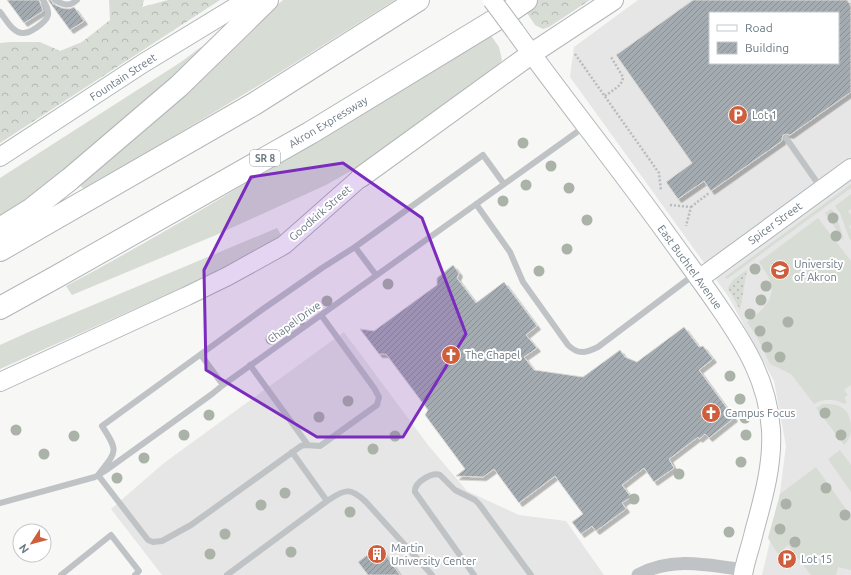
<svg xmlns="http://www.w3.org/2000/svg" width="851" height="575" font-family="Ubuntu,sans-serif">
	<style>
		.built { fill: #e5e6e5; fill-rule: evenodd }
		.grass { fill: #d7dcd5 }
		.forest { fill: url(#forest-crowns) }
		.garden { fill: url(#garden-dots) }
		.building { fill: url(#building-hatch); stroke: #d9d9d7; fill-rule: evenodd; filter: url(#shadow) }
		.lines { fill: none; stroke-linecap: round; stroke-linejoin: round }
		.secondary-casing { stroke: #b2b7ba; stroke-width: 20 }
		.primary-casing { stroke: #b3b7ba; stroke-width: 22 }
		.highway-casing { stroke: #b3b6b9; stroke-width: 24 }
		.path { stroke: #b9bcbe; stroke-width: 2.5; stroke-dasharray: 2 2; stroke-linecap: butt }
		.lane { stroke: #bfc3c6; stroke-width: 6 }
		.street { stroke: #bfc3c6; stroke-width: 13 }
		.secondary { stroke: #fff; stroke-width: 18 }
		.primary { stroke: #fff; stroke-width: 20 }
		.highway { stroke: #fff; stroke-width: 22 }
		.secondary-bridge-casing { stroke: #b2b7ba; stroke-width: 20; stroke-linecap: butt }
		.secondary-bridge { stroke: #fff; stroke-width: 18 }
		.tree { fill: #abb2a7 }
		.marked { fill: #7b2cbf; fill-opacity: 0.2; stroke: #7b2cbf; stroke-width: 3; stroke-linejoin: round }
		.labels { text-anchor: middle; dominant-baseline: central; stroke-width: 4; stroke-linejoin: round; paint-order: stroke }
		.shield { fill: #fff; stroke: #97a0a8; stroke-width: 1 }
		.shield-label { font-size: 10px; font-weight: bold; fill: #6a7882 }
		.street-label { font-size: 11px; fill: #6a7882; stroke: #fff }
		.poi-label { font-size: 11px; fill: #6a7882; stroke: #fff; text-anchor: start }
	</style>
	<defs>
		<pattern id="forest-crowns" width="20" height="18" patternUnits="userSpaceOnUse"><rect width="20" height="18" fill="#d7dcd5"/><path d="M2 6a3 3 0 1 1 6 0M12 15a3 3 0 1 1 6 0" fill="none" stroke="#b2b7b2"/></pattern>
		<pattern id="garden-dots" width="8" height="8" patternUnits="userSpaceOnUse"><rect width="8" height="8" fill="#d7dcd5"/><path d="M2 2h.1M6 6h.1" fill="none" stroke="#b2b7b2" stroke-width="1.8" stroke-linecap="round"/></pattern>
		<pattern id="building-hatch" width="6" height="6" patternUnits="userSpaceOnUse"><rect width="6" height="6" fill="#a5acb1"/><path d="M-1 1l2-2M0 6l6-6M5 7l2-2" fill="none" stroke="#8a9195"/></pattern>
		<filter id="shadow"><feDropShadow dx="3.5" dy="3.5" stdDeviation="0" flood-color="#0004"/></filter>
	</defs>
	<rect width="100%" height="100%" fill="#f7f7f5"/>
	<path class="built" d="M638,0H851V575H762L778,508L786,446L774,381L728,296L570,77L574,47ZM710,13H838V63H710Z
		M344,332L428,445L467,491L519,515L566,521L604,575H162L111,509L164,463Z"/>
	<path class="grass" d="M283,0H395L266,81L86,189L81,187L82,181Z
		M487,30L499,47L502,60L489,78L374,158L326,185L216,235L72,295L66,286C211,209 349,120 487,30Z
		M201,47L205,52L51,183L0,215V178L181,62Z
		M851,184V188L727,279L725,277Z
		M851,194V209L848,211L851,215V225L849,227L851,229V239L850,240L840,213L835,206Z
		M831,209L836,214L844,241L825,213Z
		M818,218L851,261V385L844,390L848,395L844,398L847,402L845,404C834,399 825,398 814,404L791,374L770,364L757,337L747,322C774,302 780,290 759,262Z
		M277,228L281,235L242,261L0,369V345L31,331Z
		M823,404C842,403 851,410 851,429C851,436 849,440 844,445L816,408Z
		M840,450L851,465V492L828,459Z
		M816,467L851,516V570L838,567L836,575H811L788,545L778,554L768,538L780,494Z"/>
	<path class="forest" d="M109,0H144L142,7L168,0H220L0,143V43L11,42H40L60,51L82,42L110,20Z
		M534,0H590L549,27L543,29L535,25L523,7Z"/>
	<path class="garden" d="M747,270L740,310L728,288L733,280Z"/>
	<path class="building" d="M7,0H39L43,11L24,23Z
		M48,0H51L53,4L62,8L69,9L74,7L84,21L70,30Z
		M693,0H847L851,6V92L790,135L786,134L783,135L782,138V141L711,191L704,181L678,199L666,182L692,163L616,55ZM710,13H838V63H710Z
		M453,265L459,273L457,278L476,303L504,282L537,326L526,335L537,348L524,357L534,370L583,377L620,350L625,357L637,362L684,327L699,347L703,346L713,359L699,370L734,418L709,438L705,434L699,439L698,437L669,459L674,468L654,482L644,468L622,485L631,497L622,503L626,509L596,531L592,526L581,534L572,522L583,514L555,476L519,503L494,469L483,477L456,476L465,469L425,415L428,410L386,354H379L360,329L374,331L437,285V278Z
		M379,546L400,575H368L358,562Z"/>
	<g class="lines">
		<defs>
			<path id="secondary" d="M515,31C564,99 617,165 666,233C684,258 702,282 719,307C746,346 768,382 771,430C773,465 763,499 754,532C751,546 745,561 743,575
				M0,157L142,64L247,0
				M699,279L851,168
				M0,382L187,296L228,276L284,245L361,177"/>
			<path id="primary" d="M361,177L531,54L613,0"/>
			<path id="highway" d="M0,229L32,209L70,179L179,86L267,0
				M0,250L254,104L418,0
				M0,308L56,277L310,133L507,13L526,0"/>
		</defs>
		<use href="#secondary" class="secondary-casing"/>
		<use href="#primary" class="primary-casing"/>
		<use href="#highway" class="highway-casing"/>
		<path class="path" d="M575,54L659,173L661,191
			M605,96C611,91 623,86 623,77L611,57
			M670,205L691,207L686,226
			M691,207L709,193"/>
		<path class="lane" d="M55,0C63,5 69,7 77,0
			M0,12C6,19 12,32 22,33C28,34 32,30 36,28C49,19 52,14 43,0
			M786,138L821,188
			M476,204L510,252L523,282L568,345C578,355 586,353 598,347L695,274
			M355,247L376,275
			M321,315L374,388L379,397L377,405L320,446L305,445L301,446L191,525L162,541L153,542L148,540L98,475C117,451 119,452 102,426L263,309L322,268L355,247L483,155L504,184
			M201,355L223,385
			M250,365L308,445
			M292,452L327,501
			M0,503L95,477L105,471L212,394L223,385L584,127
			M61,575L111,535L139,571L135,575
			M227,575L327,501C345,489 350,487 366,502L432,575
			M474,575L415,492C414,482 432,472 440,475L455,490L475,500L479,504L531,575"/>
		<path class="street" d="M638,575C671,556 709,565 744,570"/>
		<use href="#secondary" class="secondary"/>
		<use href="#primary" class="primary"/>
		<use href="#highway" class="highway"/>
		<defs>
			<path id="secondary-bridge" d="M492,0L515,31"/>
		</defs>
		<use href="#secondary-bridge" class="secondary-bridge-casing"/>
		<use href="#secondary-bridge" class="secondary-bridge"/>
	</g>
	<g class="tree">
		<circle cx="523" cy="143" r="5.5"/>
		<circle cx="551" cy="166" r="5.5"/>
		<circle cx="526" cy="185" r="5.5"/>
		<circle cx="569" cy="188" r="5.5"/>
		<circle cx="503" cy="201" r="5.5"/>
		<circle cx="833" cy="218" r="5.5"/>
		<circle cx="587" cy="220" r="5.5"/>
		<circle cx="836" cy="236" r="5.5"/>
		<circle cx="567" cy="249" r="5.5"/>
		<circle cx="755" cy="269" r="5.5"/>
		<circle cx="539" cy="271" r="5.5"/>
		<circle cx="388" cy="284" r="5.5"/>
		<circle cx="766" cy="286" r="5.5"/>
		<circle cx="761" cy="300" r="5.5"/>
		<circle cx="327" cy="301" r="5.5"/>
		<circle cx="750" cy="314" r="5.5"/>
		<circle cx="300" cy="320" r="5.5"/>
		<circle cx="788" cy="322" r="5.5"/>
		<circle cx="760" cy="331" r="5.5"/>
		<circle cx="271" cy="339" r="5.5"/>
		<circle cx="767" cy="347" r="5.5"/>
		<circle cx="780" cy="357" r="5.5"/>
		<circle cx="730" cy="376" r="5.5"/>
		<circle cx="740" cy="399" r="5.5"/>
		<circle cx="348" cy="401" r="5.5"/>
		<circle cx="825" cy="413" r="5.5"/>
		<circle cx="209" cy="415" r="5.5"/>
		<circle cx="319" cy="417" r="5.5"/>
		<circle cx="745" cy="418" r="5.5"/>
		<circle cx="16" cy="430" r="5.5"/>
		<circle cx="184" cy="435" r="5.5"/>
		<circle cx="746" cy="435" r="5.5"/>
		<circle cx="841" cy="435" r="5.5"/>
		<circle cx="74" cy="436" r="5.5"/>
		<circle cx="395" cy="436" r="5.5"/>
		<circle cx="373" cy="449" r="5.5"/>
		<circle cx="44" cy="454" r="5.5"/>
		<circle cx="144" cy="458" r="5.5"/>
		<circle cx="741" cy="462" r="5.5"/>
		<circle cx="679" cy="474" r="5.5"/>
		<circle cx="117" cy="478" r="5.5"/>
		<circle cx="826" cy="488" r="5.5"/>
		<circle cx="285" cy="493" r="5.5"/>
		<circle cx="634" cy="499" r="5.5"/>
		<circle cx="786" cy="504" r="5.5"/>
		<circle cx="261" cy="505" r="5.5"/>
		<circle cx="350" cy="512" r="5.5"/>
		<circle cx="845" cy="515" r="5.5"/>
		<circle cx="780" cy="529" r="5.5"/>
		<circle cx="729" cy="532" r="5.5"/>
		<circle cx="225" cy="534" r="5.5"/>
		<circle cx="795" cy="542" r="5.5"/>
		<circle cx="291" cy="552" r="5.5"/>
		<circle cx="210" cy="554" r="5.5"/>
	</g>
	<path class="marked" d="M343,163L422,218L466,334L403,437H317L206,370L204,270L251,177Z"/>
	<defs>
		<symbol id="parking-disc" viewBox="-11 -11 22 22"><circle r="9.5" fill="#cf5e3d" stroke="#fff"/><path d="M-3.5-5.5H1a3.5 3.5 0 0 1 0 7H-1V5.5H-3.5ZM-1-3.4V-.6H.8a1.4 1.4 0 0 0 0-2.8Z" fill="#fff"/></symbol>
		<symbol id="university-disc" viewBox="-11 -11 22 22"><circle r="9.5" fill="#cf5e3d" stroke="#fff"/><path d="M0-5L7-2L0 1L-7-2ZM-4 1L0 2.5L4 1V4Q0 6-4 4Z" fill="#fff"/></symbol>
		<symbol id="church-disc" viewBox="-11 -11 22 22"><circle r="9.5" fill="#cf5e3d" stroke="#fff"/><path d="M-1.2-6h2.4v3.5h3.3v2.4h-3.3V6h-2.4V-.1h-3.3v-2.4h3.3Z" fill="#fff"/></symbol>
		<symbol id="building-disc" viewBox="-11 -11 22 22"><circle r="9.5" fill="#cf5e3d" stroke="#fff"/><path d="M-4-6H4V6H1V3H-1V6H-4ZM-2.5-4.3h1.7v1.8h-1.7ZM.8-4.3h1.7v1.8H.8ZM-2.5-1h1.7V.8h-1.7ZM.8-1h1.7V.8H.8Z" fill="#fff"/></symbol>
	</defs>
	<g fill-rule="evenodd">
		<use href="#parking-disc" x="727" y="104" width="22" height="22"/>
		<use href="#university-disc" x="769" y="259" width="22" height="22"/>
		<use href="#church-disc" x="440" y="344" width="22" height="22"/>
		<use href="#church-disc" x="700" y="402" width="22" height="22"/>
		<use href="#building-disc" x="366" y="543" width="22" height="22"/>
		<use href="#parking-disc" x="776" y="548" width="22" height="22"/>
	</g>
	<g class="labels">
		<rect class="shield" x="250" y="150" width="30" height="16" rx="3"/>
		<g class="shield-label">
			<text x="265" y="158">SR 8</text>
		</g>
		<g class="street-label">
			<text transform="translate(123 77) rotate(-33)">Fountain Street</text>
			<text transform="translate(328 122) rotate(-31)">Akron Expressway</text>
			<text transform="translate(320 213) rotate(-41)">Goodkirk Street</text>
			<text transform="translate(775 223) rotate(-36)">Spicer Street</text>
			<text transform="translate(690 267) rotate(54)">East Buchtel Avenue</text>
			<text transform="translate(294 322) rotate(-36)">Chapel Drive</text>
		</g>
		<g class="poi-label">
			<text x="752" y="115">Lot 1</text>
			<text x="794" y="264">University<tspan x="794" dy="13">of Akron</tspan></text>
			<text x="465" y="355">The Chapel</text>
			<text x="725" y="413">Campus Focus</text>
			<text x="391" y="548">Martin<tspan x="391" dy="13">University Center</tspan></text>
			<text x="801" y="559">Lot 15</text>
		</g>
	</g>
	<rect x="709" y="12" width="130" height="52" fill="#ffffff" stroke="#c3c9cd"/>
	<rect x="717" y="25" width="20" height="6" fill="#ffffff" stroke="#c3c9cd"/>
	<text x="745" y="32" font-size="12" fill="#6a7882">Road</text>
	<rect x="717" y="42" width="20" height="12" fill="url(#building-hatch)" stroke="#c3c9cd"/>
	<text x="745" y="52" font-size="12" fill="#6a7882">Building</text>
	<g transform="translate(32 543) rotate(234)"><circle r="19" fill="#ffffff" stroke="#c3c9cd"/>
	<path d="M0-3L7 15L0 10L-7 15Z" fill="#cf5e3d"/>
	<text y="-6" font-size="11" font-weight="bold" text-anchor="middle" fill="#6a7882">N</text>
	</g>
</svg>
